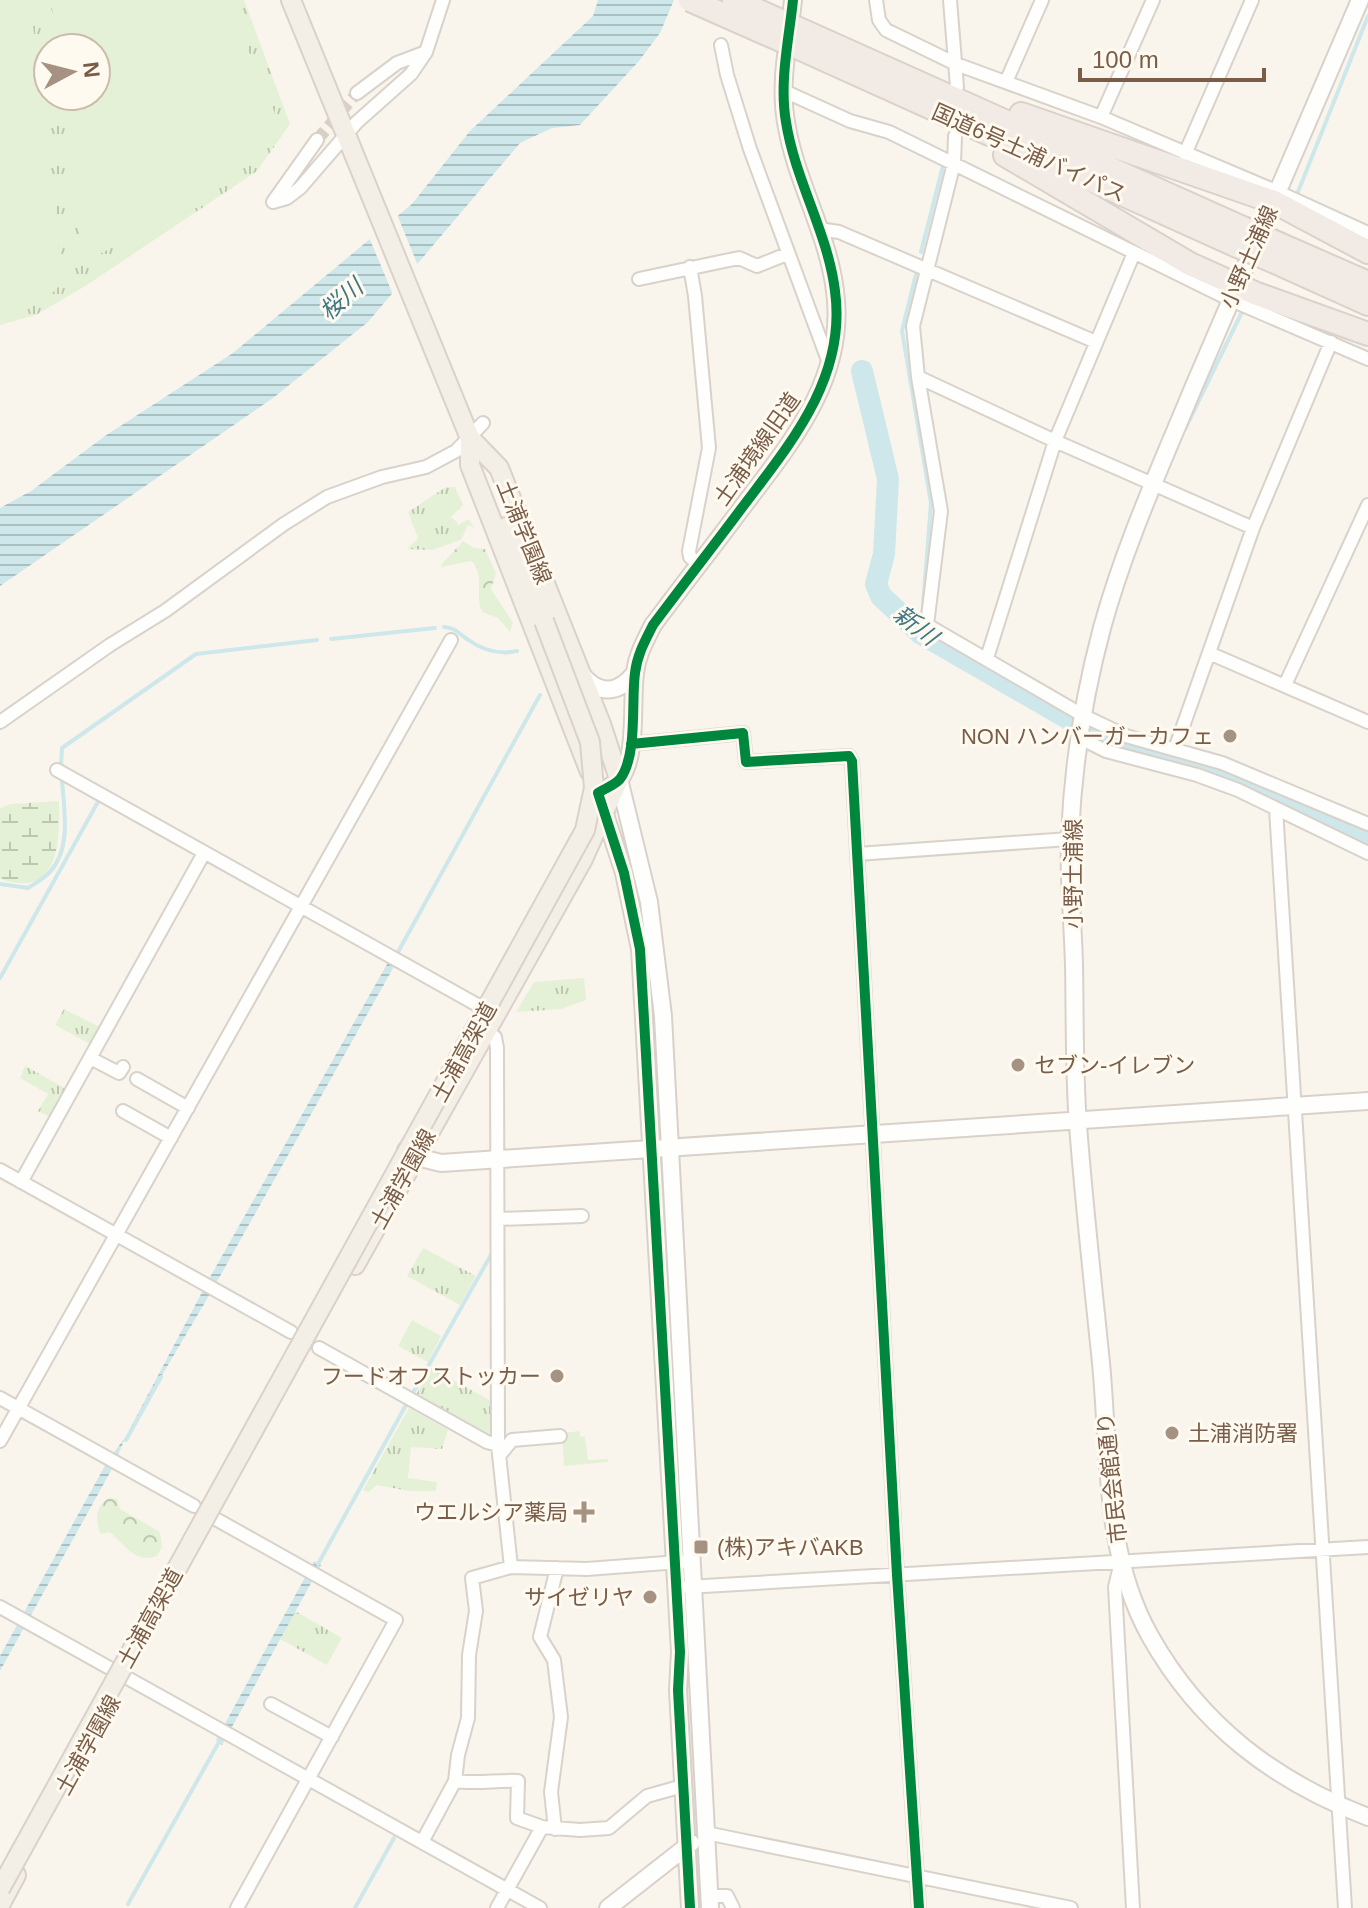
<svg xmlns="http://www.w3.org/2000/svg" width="1368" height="1908" font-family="Arial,'Noto Sans JP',sans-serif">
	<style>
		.grass { fill: url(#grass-tufts); fill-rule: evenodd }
		.forest { fill: url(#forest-crowns) }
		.wetland { fill: url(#wetland-marsh) }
		.garden { fill: #e5f1d7 }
		.water { fill: url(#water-rules) }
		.pier { fill: #f9f5ed }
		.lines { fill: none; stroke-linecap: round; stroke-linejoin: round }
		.stream { stroke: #cde7ea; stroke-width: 4 }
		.river { stroke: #cde7ea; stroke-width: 22 }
		.street-tunnel { stroke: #d9cfc4; stroke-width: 12; stroke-dasharray: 12 6; stroke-linecap: butt }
		.street-casing { stroke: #d8d2cb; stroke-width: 16 }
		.secondary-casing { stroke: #d9d1c9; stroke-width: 20 }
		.primary-casing { stroke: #dad1ca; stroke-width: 22 }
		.highway-casing { stroke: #dad1ca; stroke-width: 26 }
		.street { stroke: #fefefc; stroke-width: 12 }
		.secondary { stroke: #fefefc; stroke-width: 16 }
		.primary { stroke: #f3efe6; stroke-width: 18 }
		.highway { stroke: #f2eae4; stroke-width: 22 }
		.primary-bridge-casing { stroke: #dad1ca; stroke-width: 22; stroke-linecap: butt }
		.highway-bridge-casing { stroke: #dad1ca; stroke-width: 26; stroke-linecap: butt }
		.primary-bridge { stroke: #f3efe6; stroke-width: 18 }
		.highway-bridge { stroke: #f2eae4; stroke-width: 22 }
		.cycleway-casing { stroke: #fffaf0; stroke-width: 15 }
		.cycleway { stroke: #00873e; stroke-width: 10 }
		.poi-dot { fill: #a69282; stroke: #fffaf0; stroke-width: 3 }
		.labels { text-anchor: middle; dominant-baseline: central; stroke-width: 6; stroke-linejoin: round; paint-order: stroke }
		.street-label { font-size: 22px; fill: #7a5d49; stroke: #fffaf0 }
		.poi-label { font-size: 22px; fill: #7a5d49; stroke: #fffaf0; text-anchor: end }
		.water-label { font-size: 24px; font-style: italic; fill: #3f7887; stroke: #fffaf0 }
	</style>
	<defs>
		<pattern id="grass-tufts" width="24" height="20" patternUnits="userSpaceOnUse" patternTransform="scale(2)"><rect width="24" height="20" fill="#e5f1d7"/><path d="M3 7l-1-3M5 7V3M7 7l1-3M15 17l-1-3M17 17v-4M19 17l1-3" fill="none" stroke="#bfc6b0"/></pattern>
		<pattern id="forest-crowns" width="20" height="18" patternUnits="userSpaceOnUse" patternTransform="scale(2)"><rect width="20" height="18" fill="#e5f1d7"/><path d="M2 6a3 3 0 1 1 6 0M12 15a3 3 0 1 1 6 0" fill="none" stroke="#bfc6b0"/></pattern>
		<pattern id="wetland-marsh" width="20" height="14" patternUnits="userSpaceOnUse" patternTransform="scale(2)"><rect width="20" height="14" fill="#e5f1d7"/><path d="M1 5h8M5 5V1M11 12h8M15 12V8" fill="none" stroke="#bfc6b0"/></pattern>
		<pattern id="water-rules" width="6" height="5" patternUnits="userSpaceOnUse" patternTransform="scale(2)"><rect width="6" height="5" fill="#cde7ea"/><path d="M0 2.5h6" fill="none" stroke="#abbec0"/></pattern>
	</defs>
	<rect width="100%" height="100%" fill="#f9f5ed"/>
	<path class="grass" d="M0,0H244L290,124L257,171L87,285L36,315L0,325ZM48,48H96V96H48Z
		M446,487H455L463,505L451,517L458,523L457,526L468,519L475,528L468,525L461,540L432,550L407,549L418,538L408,512Z
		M584,978L586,1000L561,1009L516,1012L534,982Z
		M64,1009L100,1027L90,1044L55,1025Z
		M25,1066L65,1088L50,1117L38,1111L48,1094L20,1078Z
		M423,1248L476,1276L460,1305L407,1276Z
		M412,1320L441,1336L428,1362L398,1346Z
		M431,1368L493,1402L494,1433L491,1436L416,1395Z
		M409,1408L448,1430L442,1449L411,1447L408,1478L437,1482L435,1491H409L377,1485L369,1492L363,1490Z
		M295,1611L342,1638L327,1665L280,1639Z"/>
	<path class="forest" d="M463,541L474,548L485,549L496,573L491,589L513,623L510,632L498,618L482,612C475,596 484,579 474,563L470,561L442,567L441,565Z
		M109,1498L117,1499L120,1509L160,1532L162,1547L157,1556C135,1564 125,1545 110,1532L101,1534C94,1521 96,1505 109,1498Z"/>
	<path class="wetland" d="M59,801C60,843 59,899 0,879V808L11,804Z"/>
	<path class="garden" d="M0,0H30L63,283L44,300L0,325Z
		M51,0H227L275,113L225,168L153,226L84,262L63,96H96V48H57Z
		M580,1431V1436L585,1437L588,1460L608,1459V1462L564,1466L562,1433Z"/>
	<path class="water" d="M598,0H674L660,33L639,61L580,125L552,128L520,143L368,322L273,398L0,586V508L31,491L105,436L233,353L412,204L470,131L593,16Z
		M395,950L401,954L210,1294L126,1436L113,1467L0,1671V1656L107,1462L126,1436L209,1279Z
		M314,1561L321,1565L222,1745L216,1740Z"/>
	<path class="pier" d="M396,212L419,268L394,297L368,235Z"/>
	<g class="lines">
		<path class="stream" d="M1298,192L1368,16
			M921,252L944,162
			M917,270L902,331L931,503L922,619
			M1185,429L1242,312
			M444,627C456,628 458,633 467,639C482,650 499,655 517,651
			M331,639L435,628
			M61,766L62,748L196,654L317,640
			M0,884L28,888C34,884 43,879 49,873C72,849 64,810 62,780
			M398,952L540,695
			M0,978L99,800
			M413,1393L492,1253
			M126,1440L161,1377
			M318,1564L406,1405
			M128,1904L219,1742
			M355,1908L394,1838"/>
		<path class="river" d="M862,371L888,479L884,554L876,584L881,596L920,633L1069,719
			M1091,731L1125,747L1218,773L1368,837"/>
		<path class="street-tunnel" d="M317,140L357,93"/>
		<defs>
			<path id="street" d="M876,0L879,20L886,30L956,64L1101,117L1278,192L1368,233
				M950,0L957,87
				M721,45L727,75L750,149L829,363
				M1006,82L1042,0
				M784,91L850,121L889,132L1231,300L1368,359
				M357,93L397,63L426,52
				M1101,117L1153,0
				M955,136L954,163L913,326L918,377L941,511L927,625L1084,716L1126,736L1222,763L1368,824
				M1185,154L1252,0
				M273,202L287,198L300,188L357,122L411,74L426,52L443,0
				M273,202L317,140
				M819,229L839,232L1096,342
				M690,267L695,296L709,448L689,551L690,557L699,564
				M639,279L739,258L757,266L787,254
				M918,377L1055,441L1253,528
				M1209,653L1368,722
				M987,658L1055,441L1134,253
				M1285,685L1368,505
				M0,722L110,645L165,611L284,524L327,497L382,477L426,467L456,451L483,423
				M1080,738L1106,751L1197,775L1238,790L1368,853
				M631,744L743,733L746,762L849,756L852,761L897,1575L919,1908
				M1175,749L1253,528L1331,342
				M57,770L481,1007
				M1276,809L1345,1908
				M857,854L1069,839
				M485,1032L495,1037L497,1048L498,1445L511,1567L587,1569L692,1561
				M90,1058L119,1073L123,1067
				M137,1079L188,1108
				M123,1111L171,1138
				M0,1170L291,1332
				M21,1182L204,853
				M498,1219L582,1216
				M319,1348L487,1442L498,1445
				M0,1398L194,1506
				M0,1441L451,640
				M499,1456L512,1440L560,1436
				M214,1518L396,1620L237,1908
				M1121,1562L1115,1587L1133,1908
				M687,1587L1368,1547
				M0,1607L540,1908
				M271,1704L332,1737
				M455,1781C476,1784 497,1780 518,1781L517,1818L542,1827
				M555,1829L551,1792L561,1717L554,1660L540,1637L557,1568
				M706,1833L1071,1908
				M422,1842L455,1781L458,1755L468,1718L469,1655L476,1611L472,1578L511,1567
				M709,1896H727L733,1908
				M497,1908L542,1827L580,1830L609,1828L647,1796L683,1786"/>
			<path id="secondary" d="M1360,0C1305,129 1249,257 1194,386C1161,466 1125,544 1102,628C1084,695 1073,766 1070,835C1068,878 1073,922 1074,965C1075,1018 1074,1072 1078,1125C1084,1204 1093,1284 1101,1363C1110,1456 1103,1552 1150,1636C1200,1725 1274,1781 1368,1817
				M582,675C599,695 618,694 634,674
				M619,779L649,902L663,1016L710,1908
				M406,1150L425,1159L441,1163L1368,1101
				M608,1908L691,1843
				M690,1908L678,1690L680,1652L640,949L624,873L598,793C604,789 615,785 620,779C638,755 631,701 635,673C637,655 645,641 653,625C682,586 712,548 741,509C790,444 847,378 835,291C828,233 795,180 786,122C779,82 789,39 793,0"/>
			<path id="primary" d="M291,0L474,448
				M470,438V465L590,772
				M506,527L544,621
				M355,1265L583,859L619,779L601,724L499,468L470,438
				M0,1905L16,1875"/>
			<path id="highway" d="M808,33L1243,228
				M801,49L1235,245
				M1021,114L1274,202L1368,252
				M1005,155L1190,264L1257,294L1368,334
				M1279,244L1368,283
				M1273,261L1368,304"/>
		</defs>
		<use href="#street" class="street-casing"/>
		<use href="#secondary" class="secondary-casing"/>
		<use href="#primary" class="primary-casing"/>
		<use href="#highway" class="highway-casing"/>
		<use href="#street" class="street"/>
		<use href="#secondary" class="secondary"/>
		<use href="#primary" class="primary"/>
		<use href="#highway" class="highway"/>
		<defs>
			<path id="primary-bridge" d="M0,1889L585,830L594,788L590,742L544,621"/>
			<path id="highway-bridge" d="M690,0L801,49
				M734,0L808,33
				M1243,228L1279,244
				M1235,245L1273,261"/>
		</defs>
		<use href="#primary-bridge" class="primary-bridge-casing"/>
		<use href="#highway-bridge" class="highway-bridge-casing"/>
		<use href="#primary-bridge" class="primary-bridge"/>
		<use href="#highway-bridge" class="highway-bridge"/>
		<defs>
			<path id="cycleway" d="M631,744L743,733L746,762L849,756L852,761L897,1575L919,1908
				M690,1908L678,1690L680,1652L640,949L624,873L598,793C604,789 615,785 620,779C638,755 631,701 635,673C637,655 645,641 653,625C682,586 712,548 741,509C790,444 847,378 835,291C828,233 795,180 786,122C779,82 789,39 793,0"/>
		</defs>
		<use href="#cycleway" class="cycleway-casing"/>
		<use href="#cycleway" class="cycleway"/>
	</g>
	<g class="poi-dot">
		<circle cx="1230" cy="736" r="8"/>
		<circle cx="1018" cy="1065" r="8"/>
		<circle cx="557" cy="1376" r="8"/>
		<circle cx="1172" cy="1433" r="8"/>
		<path d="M580 1500h8v8h8v8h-8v8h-8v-8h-8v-8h8z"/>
		<rect x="693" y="1539" width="16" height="16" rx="4"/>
		<circle cx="650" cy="1597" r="8"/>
	</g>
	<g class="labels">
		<g class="street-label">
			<text transform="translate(1029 153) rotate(24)">国道6号土浦バイパス</text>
			<text transform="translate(1249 257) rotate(-66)">小野土浦線</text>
			<text transform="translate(757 449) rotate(-55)">土浦境線旧道</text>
			<text transform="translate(524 532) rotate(68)">土浦学園線</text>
			<text transform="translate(1073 874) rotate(-90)">小野土浦線</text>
			<text transform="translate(464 1052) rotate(-61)">土浦高架道</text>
			<text transform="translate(403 1179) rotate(-61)">土浦学園線</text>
			<text transform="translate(1112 1478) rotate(-96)">市民会館通り</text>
			<text transform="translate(150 1618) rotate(-61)">土浦高架道</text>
			<text transform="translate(88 1745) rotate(-61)">土浦学園線</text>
		</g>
		<g class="poi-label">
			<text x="1214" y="736">NON ハンバーガーカフェ</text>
			<text x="1034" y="1065" text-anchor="start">セブン-イレブン</text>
			<text x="541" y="1376">フードオフストッカー</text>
			<text x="1188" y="1433" text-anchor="start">土浦消防署</text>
			<text x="568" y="1512">ウエルシア薬局</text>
			<text x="717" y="1547" text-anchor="start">(株)アキバAKB</text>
			<text x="634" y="1597">サイゼリヤ</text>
		</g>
		<g class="water-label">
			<text transform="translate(341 299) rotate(-41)">桜川</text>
			<text transform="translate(916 625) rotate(38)">新川</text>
		</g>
	</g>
	<g transform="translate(72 72) rotate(83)"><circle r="38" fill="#fffaf0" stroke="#cabbad" stroke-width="2"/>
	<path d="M0-6L14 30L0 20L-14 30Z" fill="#a69282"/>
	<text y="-12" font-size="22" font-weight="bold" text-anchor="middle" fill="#7a5d49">N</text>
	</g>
	<path d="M1080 68v12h184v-12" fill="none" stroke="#7a5d49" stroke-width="4"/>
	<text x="1092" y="68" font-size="24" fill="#7a5d49" stroke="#fffaf0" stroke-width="6" paint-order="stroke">100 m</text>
</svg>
